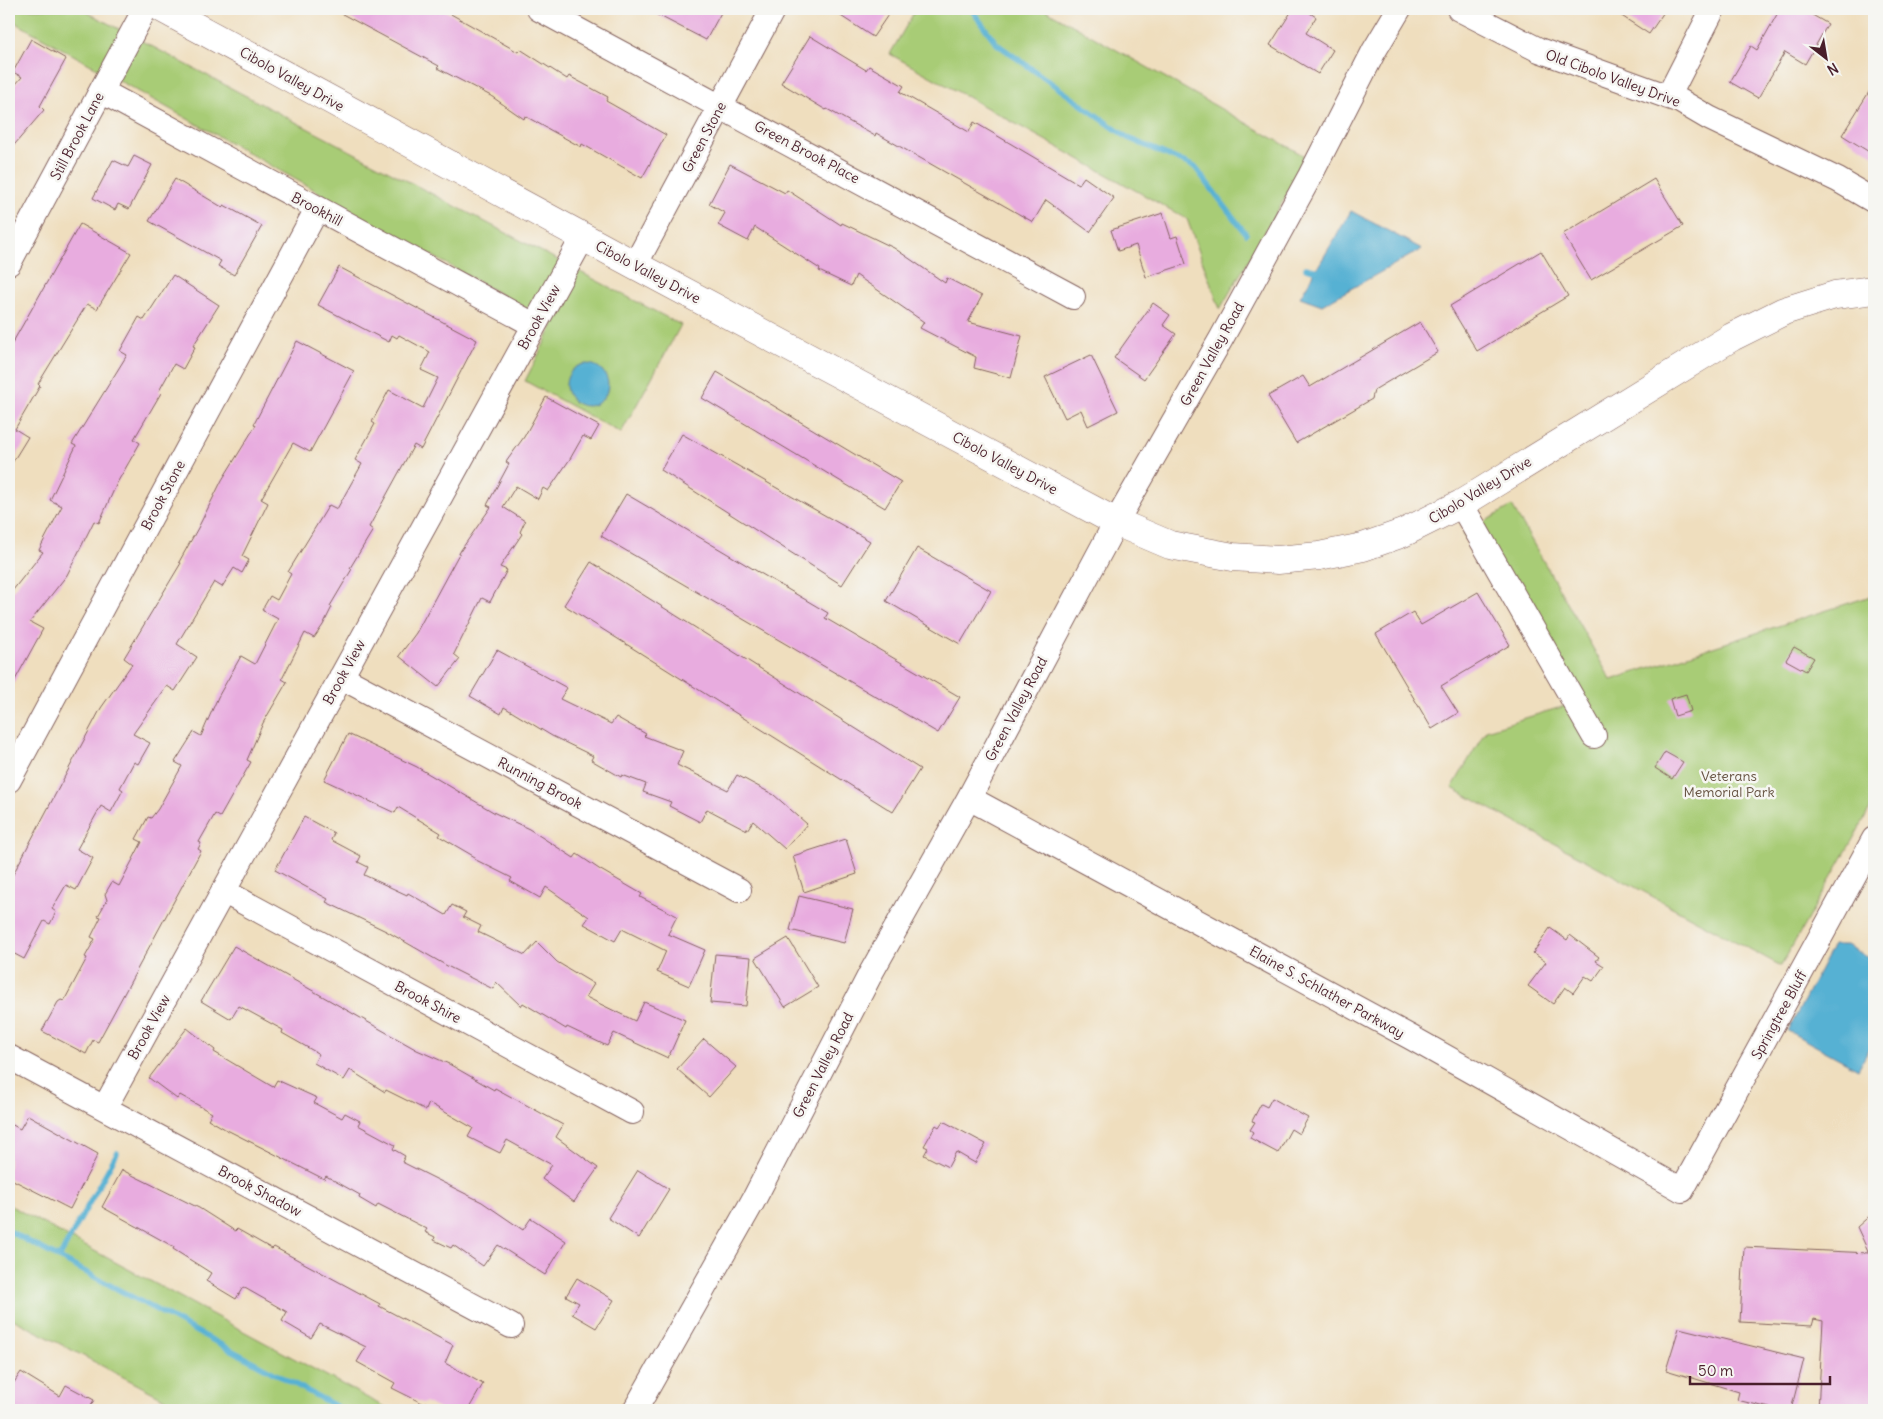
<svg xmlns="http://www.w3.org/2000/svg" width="1883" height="1419" font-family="Delius,sans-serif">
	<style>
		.green { fill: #a8cc76; stroke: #797650 }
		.water { fill: #56b1d3; stroke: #50687f }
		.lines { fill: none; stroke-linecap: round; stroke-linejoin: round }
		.stream { stroke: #56b1d3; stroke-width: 5.5 }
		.building { fill: #e8acdf }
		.minor-casing { stroke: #84625e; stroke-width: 26 }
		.major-casing { stroke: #84625e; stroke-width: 29 }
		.minor { stroke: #fff; stroke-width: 24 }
		.major { stroke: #fff; stroke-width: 28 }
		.labels { text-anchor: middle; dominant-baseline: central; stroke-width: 5; stroke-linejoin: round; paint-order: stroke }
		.street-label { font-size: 14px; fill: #4a1f2b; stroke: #f6f6f2 }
		.park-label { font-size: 14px; fill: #665342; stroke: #f6f6f2 }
	</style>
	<rect width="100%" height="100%" fill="#f6f6f2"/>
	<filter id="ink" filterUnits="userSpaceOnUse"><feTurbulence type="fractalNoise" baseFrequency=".02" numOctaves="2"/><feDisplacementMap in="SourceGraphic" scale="10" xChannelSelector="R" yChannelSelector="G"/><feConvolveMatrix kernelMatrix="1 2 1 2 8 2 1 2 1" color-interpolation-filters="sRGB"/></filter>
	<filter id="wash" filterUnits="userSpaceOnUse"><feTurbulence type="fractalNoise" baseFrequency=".0096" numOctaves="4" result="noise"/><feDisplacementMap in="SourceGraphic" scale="20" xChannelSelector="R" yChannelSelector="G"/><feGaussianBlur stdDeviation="1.12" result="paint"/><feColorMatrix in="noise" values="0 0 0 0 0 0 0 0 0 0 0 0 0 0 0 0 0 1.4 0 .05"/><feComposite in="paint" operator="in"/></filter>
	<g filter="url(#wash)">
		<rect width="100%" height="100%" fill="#efdebe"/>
		<path class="green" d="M9,9H81L681,325L621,433L525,381L554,324L9,19Z
			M916,9H1044L1308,158L1220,309L1187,219L890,54Z
			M1512,506L1611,680L1874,595V802L1781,966L1452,788L1486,730L1568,705L1463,534Z
			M9,1205L390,1410H186L9,1317Z"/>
		<path class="water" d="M1351,211L1422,249L1322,305L1300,297Z
			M566 385a21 21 0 1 1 42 0a21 21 0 1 1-42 0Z
			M1833,945H1847L1874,961V1041L1858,1069L1788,1031Z"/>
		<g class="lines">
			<path class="stream" d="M971,9L997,44L1128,138L1195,167L1246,234
				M1306,268L1322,272
				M9,1231L343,1410
				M59,1258L117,1153"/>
		</g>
		<g id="blocks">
			<path class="building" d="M333,9H442L518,52L520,49L567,79L569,76L608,97L606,101L666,135L642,178L582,144L581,147L525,116L524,119L491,96L437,68L439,66Z
				M646,9H723L706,40Z
				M830,9H892L873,37Z
				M1293,9H1304L1316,17L1306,33L1333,50L1318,74L1270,45Z
				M1611,9H1666L1649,34Z
				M1780,9H1802L1828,24L1805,64L1785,52L1758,98L1730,82L1751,46L1757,50Z
				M810,36L866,70L869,66L904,86L900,92L969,132L974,122L1079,184L1084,177L1114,198L1090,232L1046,200L1033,222L876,133L875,136L827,109L826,110L781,83Z
				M31,39L66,59L40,106L44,110L9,151V92L22,77L13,72Z
				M1874,84V155L1842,135Z
				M134,156L152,165L129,209L118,204L115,210L93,198L113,160L128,167Z
				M730,164L785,193L787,190L841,225L842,223L894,248L945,283L947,278L982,296L968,322L1022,336L1011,378L974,368L976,357L920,328L924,322L856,275L851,286L819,271L820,269L755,227L748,241L718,225L725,213L709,204Z
				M175,179L222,207L224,205L262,226L234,275L218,266L221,261L149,221Z
				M1654,179L1683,226L1591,280L1563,234Z
				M1163,213L1171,238L1177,236L1186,264L1146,277L1136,245L1118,251L1111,230Z
				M80,224L131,253L97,309L87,304L38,384L40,386L15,429L28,437L9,468V349Z
				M1541,251L1568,296L1477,351L1450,306Z
				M339,267L477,340L421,449L414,445L369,527L373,530L350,568L352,569L330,606L332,607L323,625L314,638L305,633L282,679L287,682L263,723L247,760L251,762L220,817L215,814L199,842L201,843L198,849L201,851L98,1042L93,1040L86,1054L42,1031L58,1002L61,1000L64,1001L87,958L85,957L95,939L91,937L101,917L98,916L107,900L105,894L112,882L119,886L142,842L136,839L148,817L151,818L158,809L182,766L175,762L194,732L201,736L218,697L241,656L255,664L278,619L262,610L270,596L277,600L291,574L288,572L329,505L337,509L362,464L355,460L375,424L372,422L389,390L423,408L438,378L421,370L430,352L399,335L397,338L392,335L389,342L318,305Z
				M173,275L219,305L193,346L195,347L183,369L174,364L159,391L161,393L134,439L140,443L117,483L99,523L94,521L67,575L30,622L43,629L9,691V595L43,552L39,550L62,506L50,500L76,446L72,444L127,355L120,351L139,317L144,320Z
				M1153,303L1170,315L1163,325L1176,334L1144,379L1114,358Z
				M1420,322L1438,352L1374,390L1372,399L1296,443L1268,396L1303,376L1310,387Z
				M297,341L354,371L310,452L293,443L261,499L268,503L242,556L249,560L242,573L234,568L222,587L214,582L177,644L197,657L175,691L167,686L133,734L150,743L138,764L134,762L120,788L123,790L111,812L101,806L77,849L93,858L76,890L66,885L52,909L56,912L50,924L44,921L24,959L9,951V882L101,708L132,664L124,658L181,563L179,562L198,528L222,480L256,425L254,424Z
				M1091,355L1118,411L1088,426L1081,410L1065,418L1045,377Z
				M717,372L901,482L885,508L702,398Z
				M546,397L599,426L591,440L583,436L570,459L548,491L543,488L538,499L516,486L503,507L525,521L520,532L522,534L500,567L507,570L490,602L482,598L454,654L460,659L438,687L399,656L416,633L461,550L491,507L487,505L509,464L506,462L524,437Z
				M682,434L870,541L842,585L661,470Z
				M626,494L828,613L825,618L960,697L938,733L601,536Z
				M917,548L991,591L960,644L886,601Z
				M591,562L920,769L893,812L564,605Z
				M1478,592L1510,645L1441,686L1458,713L1432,729L1376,634L1413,612L1421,625Z
				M1794,647L1814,658L1806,671L1786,660Z
				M497,650L567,688L560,699L611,724L616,717L646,734L644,736L683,751L677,765L728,790L737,775L774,795L807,824L785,849L753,821L747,830L707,809L700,822L669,806L671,802L643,792L646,784L622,775L621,777L591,760L593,756L552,736L504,707L501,714L470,696Z
				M1686,694L1691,711L1675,716L1670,699Z
				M348,734L417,767L495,813L529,829L574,858L577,854L599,869L642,894L640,897L677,916L668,934L705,950L689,986L657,972L666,951L622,929L615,941L584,924L589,917L546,887L540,898L510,881L512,878L474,859L475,857L439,836L441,833L398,807L395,813L324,780Z
				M1665,752L1683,762L1672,779L1655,768Z
				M304,817L334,833L331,840L361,856L358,862L368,867L364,875L407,895L408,893L446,915L452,905L466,912L463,917L481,926L478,932L525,955L537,942L557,962L594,984L586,997L635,1021L644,1002L685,1020L668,1058L614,1033L607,1046L567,1027L566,1029L523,1003L521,1006L496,982L493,989L449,967L386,931L326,902L328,899L275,870Z
				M846,839L857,874L804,892L793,856Z
				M799,896L853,909L844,943L790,930Z
				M1550,928L1567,940L1570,935L1599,957L1596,961L1604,966L1593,981L1585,976L1573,993L1565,987L1553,1004L1528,986L1546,962L1533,953Z
				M788,938L818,987L785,1007L755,958Z
				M234,946L417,1050L449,1064L494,1090L495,1088L563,1125L556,1137L598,1168L574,1202L542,1179L552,1165L507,1140L500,1153L468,1137L473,1128L429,1103L426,1110L386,1090L385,1092L350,1070L344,1080L314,1063L319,1054L282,1033L283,1030L239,1006L231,1019L201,1001Z
				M715,954L751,957L746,1006L710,1003Z
				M187,1028L215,1050L214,1052L273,1087L277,1080L317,1098L314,1103L342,1118L345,1113L360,1121L358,1125L395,1145L393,1149L405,1156L402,1162L482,1202L523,1230L531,1218L566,1241L545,1275L498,1245L483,1266L453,1245L451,1248L434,1240L435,1237L425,1232L427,1229L378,1204L376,1208L359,1198L360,1195L326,1176L324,1179L225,1129L208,1119L212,1113L180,1095L177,1099L149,1078Z
				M704,1039L736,1067L709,1097L677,1069Z
				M1272,1098L1308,1118L1299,1134L1291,1129L1278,1153L1250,1138L1253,1132L1250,1130L1255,1122L1252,1121L1261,1104L1267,1107Z
				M28,1115L98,1154L70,1209L9,1178V1123L20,1129Z
				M943,1121L986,1144L975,1163L956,1152L948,1167L924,1155L928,1148L924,1146L936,1125L939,1127Z
				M122,1170L199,1208L235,1231L237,1229L272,1249L274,1247L313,1268L380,1304L379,1306L453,1345L445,1363L483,1384L468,1410H441L425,1402L424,1404L392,1388L395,1383L357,1362L366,1347L320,1324L311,1338L282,1321L287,1312L243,1287L236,1299L206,1281L211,1273L173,1249L174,1247L102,1207Z
				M638,1170L669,1189L639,1238L608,1218Z
				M1874,1212V1410H1818L1823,1321L1814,1319L1812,1326L1740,1322L1744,1247L1869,1253L1857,1227Z
				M577,1278L614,1300L596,1328L572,1314L579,1303L566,1296Z
				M1679,1328L1804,1359L1791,1410H1778L1737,1400L1739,1392L1666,1370Z
				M21,1372L60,1396L66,1385L94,1400L88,1410H9V1390Z"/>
		</g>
	</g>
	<g filter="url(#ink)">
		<use href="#blocks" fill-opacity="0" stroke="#84625e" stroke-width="1"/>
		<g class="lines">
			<defs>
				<path id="minor" d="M539,9L1073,297
					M1459,9L1539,50L1680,101L1709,118L1838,180L1874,201
					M101,91L534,325
					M1668,97L1713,9
					M9,263L145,9
					M635,265L773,9
					M1461,504L1594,736
					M341,677L739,890
					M9,780L317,209
					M969,798L1412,1038L1682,1190L1874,839
					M223,891L632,1112
					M9,1057L511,1326
					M105,1107L583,237
					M635,1410L753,1201L872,971L969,798L1116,522L1221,339L1310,176L1374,51L1399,9"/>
				<path id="major" d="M163,9L635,265L1116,522L1170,545L1233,557L1278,560L1319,556L1363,547L1403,533L1461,504L1732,337L1784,311L1835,295L1874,290"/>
			</defs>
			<use href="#minor" class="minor-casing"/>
			<use href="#major" class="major-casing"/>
			<use href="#minor" class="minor"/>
			<use href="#major" class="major"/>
		</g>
	</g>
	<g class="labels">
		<g class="street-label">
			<text transform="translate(1613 78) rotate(20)">Old Cibolo Valley Drive</text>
			<text transform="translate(292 79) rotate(29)">Cibolo Valley Drive</text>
			<text transform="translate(77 136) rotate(-62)">Still Brook Lane</text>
			<text transform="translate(704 137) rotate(-62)">Green Stone</text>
			<text transform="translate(807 152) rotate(28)">Green Brook Place</text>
			<text transform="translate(317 209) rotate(28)">Brookhill</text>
			<text transform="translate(648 272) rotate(28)">Cibolo Valley Drive</text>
			<text transform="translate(539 317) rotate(-61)">Brook View</text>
			<text transform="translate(1212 354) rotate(-61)">Green Valley Road</text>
			<text transform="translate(1005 463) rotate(28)">Cibolo Valley Drive</text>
			<text transform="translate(1480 490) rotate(-31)">Cibolo Valley Drive</text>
			<text transform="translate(163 495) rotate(-62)">Brook Stone</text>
			<text transform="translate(344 672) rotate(-61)">Brook View</text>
			<text transform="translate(1016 709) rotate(-62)">Green Valley Road</text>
			<text transform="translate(540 783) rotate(28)">Running Brook</text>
			<text transform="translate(1327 992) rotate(29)">Elaine S. Schlather Parkway</text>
			<text transform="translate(428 1002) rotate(28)">Brook Shire</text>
			<text transform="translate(1779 1015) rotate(-61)">Springtree Bluff</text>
			<text transform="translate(149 1027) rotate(-61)">Brook View</text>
			<text transform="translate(823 1065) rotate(-63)">Green Valley Road</text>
			<text transform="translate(260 1191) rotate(28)">Brook Shadow</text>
		</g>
		<g class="park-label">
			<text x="1729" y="776">Veterans<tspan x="1729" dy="16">Memorial Park</tspan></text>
		</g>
	</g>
	<rect width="1883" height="1419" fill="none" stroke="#f6f6f2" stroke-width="30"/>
	<g transform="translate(1826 58) rotate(149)" stroke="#f6f6f2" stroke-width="4" paint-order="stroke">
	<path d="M0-4L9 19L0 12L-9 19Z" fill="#4a1f2b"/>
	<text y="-8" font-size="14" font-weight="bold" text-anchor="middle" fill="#4a1f2b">N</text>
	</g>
	<path d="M1690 1376v8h140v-8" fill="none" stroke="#4a1f2b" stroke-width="2.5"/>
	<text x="1698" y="1376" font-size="15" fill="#4a1f2b" stroke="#f6f6f2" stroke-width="4" paint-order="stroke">50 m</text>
</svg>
